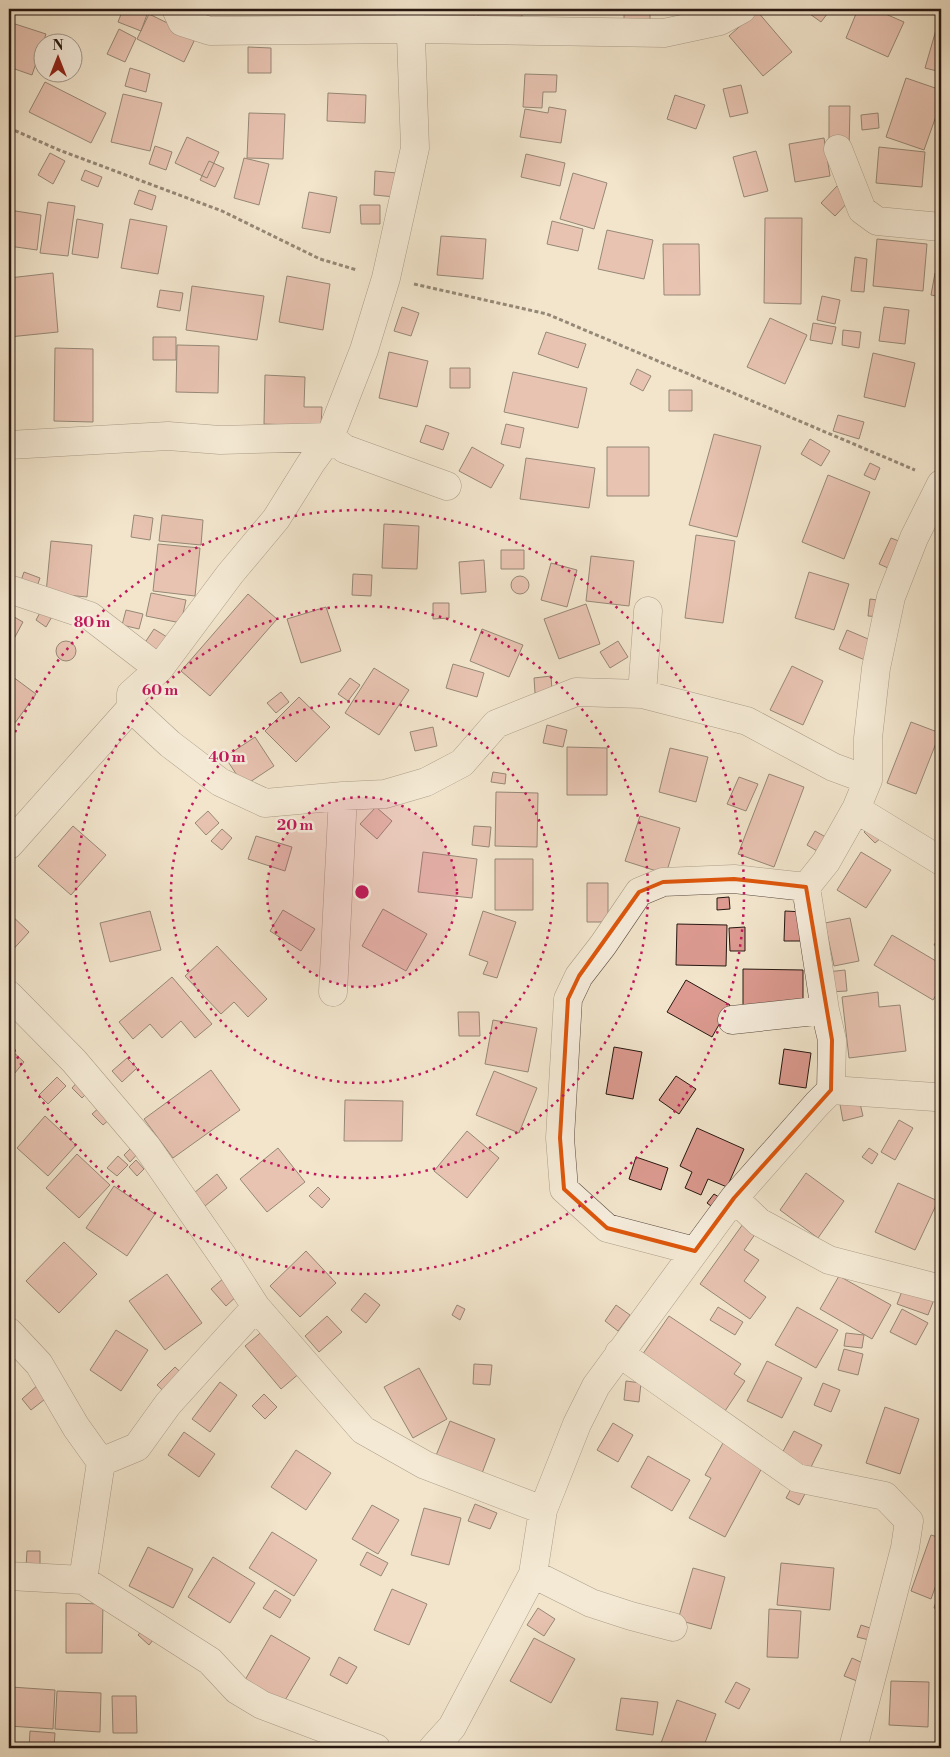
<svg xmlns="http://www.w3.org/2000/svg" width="950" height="1757" font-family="'Libre Bodoni',serif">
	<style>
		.building { fill: #dc9a90; stroke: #261711 }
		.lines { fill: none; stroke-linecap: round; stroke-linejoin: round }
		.minor-casing { stroke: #594a40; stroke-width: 29 }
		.path { stroke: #261711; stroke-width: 3; stroke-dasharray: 4 2.5; stroke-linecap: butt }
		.minor { stroke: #f7eede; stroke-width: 28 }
		.marked { fill: none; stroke: #de560c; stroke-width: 4; stroke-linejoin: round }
		.ring { fill: none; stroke: #c2185b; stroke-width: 2.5; stroke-dasharray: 2.5 5 }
		.centre { fill: #c2185b; stroke: #f7eede; stroke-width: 2.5 }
		.ring-label { font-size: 15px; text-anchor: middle; font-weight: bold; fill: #c2185b; stroke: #f7eede; stroke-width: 5; stroke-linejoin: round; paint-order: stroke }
	</style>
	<rect width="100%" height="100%" fill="#f2e5cc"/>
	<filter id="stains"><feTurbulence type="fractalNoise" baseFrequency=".004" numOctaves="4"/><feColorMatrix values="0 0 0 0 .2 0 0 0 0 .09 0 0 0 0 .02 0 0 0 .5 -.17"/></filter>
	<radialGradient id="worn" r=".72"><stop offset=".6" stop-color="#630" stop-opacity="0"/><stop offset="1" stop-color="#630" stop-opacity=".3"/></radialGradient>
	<path class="building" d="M123,9H149L141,31L118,22Z
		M426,9H474V18H426Z
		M478,9H522V17H478Z
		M624,9H650V25L624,24Z
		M803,9H831L821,22Z
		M858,9H874L904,22L888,57L846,38Z
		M757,11L792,52L763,76L729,36Z
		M149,14L196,37L184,62L137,39Z
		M940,16H941V72L925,68Z
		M9,22L46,34L32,75L9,67Z
		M119,29L136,38L125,62L107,54Z
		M248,47L271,48V73H248Z
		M130,68L150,74L146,92L125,86Z
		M525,74L557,75L556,92H543L542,108L523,107Z
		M906,78L941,90V102L924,150L886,137Z
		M45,82L106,113L91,143L29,112Z
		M741,85L748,113L730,117L723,89Z
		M328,93L366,95L365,123L327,121Z
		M123,94L162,103L150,151L111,142Z
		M675,95L705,105L696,129L667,119Z
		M829,106H850L849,150H829Z
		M549,107L566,110L561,143L520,137L525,109L548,113Z
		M249,113L285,114L283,159L247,158Z
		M878,113L879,128L862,130L861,115Z
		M187,137L219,152L207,178L175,163Z
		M824,138L830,176L795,182L789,144Z
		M155,146L172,152L166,170L149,164Z
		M879,147L925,152L922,187L876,183Z
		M756,151L768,191L744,197L733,157Z
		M50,153L65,161L53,184L38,175Z
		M526,154L565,163L560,186L521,177Z
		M244,158L269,164L259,205L234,198Z
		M209,161L224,168L215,187L200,180Z
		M85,170L102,177L98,187L81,180Z
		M375,171L397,173L395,197L374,195Z
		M573,173L607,183L594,229L560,219Z
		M837,186L851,199L835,216L821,203Z
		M139,190L156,196L152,210L134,204Z
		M309,192L337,197L330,233L302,228Z
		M48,202L75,206L68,256L40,253Z
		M360,205H380V224H361Z
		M9,210L41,215L37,250L9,246Z
		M765,218H802L801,304L764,303Z
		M77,219L103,224L98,258L72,254Z
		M130,219L167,226L158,274L121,268Z
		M552,221L583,229L578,251L547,244Z
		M607,230L653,240L644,279L598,269Z
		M441,236L486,239L483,279L437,275Z
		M877,239L927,244L923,291L873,286Z
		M663,244H699L700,295H664Z
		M855,257L867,259L864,292L851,291Z
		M53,273L58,332L9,337V278Z
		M935,273L941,274V297L931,295Z
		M287,276L330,284L323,330L279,322Z
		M192,286L264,296L257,340L186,330Z
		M160,290L183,293L180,311L157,307Z
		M822,296L840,300L835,324L817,320Z
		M402,307L419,313L411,336L394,331Z
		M884,307L909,310L905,344L879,341Z
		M770,318L807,335L785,384L747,367Z
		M813,323L836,327L832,344L810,340Z
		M843,330L861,332L859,348L842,345Z
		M546,332L586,344L578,368L538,354Z
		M153,337H176V360H153Z
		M177,345L219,346L218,393L176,392Z
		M55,348L93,349V422L54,421Z
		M389,352L428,361L417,407L379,398Z
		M873,353L915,363L905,407L864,397Z
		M450,368H470V388H450Z
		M637,369L651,376L643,391L630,384Z
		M513,372L587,388L578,428L504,412Z
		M265,375L305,377L304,407H322L321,426L264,424Z
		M669,390H692V411H669Z
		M838,415L864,422L859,439L833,431Z
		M506,424L524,428L520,448L501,444Z
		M426,425L449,433L443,450L420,442Z
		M714,434L761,446L737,537L689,525Z
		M810,439L830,451L821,466L801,454Z
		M472,447L504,465L491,488L459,471Z
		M607,447H649V496H607Z
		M526,458L595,468L589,508L520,499Z
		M870,463L880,468L875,480L864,475Z
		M828,475L870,492L844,559L802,542Z
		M134,515L153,518L150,540L131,537Z
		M162,515L203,520L201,545L159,541Z
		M384,524L419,526L417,569L382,568Z
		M696,535L735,541L723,623L685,618Z
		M891,538L909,545L897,572L879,564Z
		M51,541L92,545L87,597L46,593Z
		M158,544L200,548L195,596L153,591Z
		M501,550H524V569H501Z
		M591,556L634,561L629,606L586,601Z
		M484,560L486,592L461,594L459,562Z
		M551,563L577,570L567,607L541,600Z
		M24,572L40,578L35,592L19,586Z
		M809,572L849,584L834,630L795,618Z
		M353,574L372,575L371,596L352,595Z
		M511 585a9 9 0 1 1 18 0a9 9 0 1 1-18 0Z
		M151,593L186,600L181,623L146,616Z
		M248,594L277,619L210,696L181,671Z
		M870,599L885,601L883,617L868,616Z
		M433,603H449V618L433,619Z
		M586,604L600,644L559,659L544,619Z
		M326,607L341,651L301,663L287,619Z
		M42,609L53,615L46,627L36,620Z
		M126,610L143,614L139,629L122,625Z
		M9,614L23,622L9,648Z
		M154,629L167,637L155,655L142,647Z
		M482,629L523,645L509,677L470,661Z
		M847,630L880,644L872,663L839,649Z
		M618,641L628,657L610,668L600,652Z
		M56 651a10 10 0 1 1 20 0a10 10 0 1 1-20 0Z
		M453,664L484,673L477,697L446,688Z
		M792,666L823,681L803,725L770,710Z
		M374,668L409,690L379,735L345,713Z
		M9,674L36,694L12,727L9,725Z
		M551,676L552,690L535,693L534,678Z
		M350,678L360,685L348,701L338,694Z
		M281,692L289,702L276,713L267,703Z
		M299,697L330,727L296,762L265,731Z
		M911,722L940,733L916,794L887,783Z
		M547,725L567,730L563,747L543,743Z
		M433,727L437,746L415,751L410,732Z
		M255,737L274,766L244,786L225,757Z
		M567,747L607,748V795H567Z
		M670,748L708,757L696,802L659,792Z
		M493,772L506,774L505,784L491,782Z
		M769,774L804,787L774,867L738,854Z
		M739,777L758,784L746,811L727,804Z
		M496,792L538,793L537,847L495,846Z
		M376,807L392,821L377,839L360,824Z
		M208,811L219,823L206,835L195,823Z
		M640,816L680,828L666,874L625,861Z
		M878,819L889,831L875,843L864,832Z
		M73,826L106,855L71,895L38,866Z
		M474,826L491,827L489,847L472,845Z
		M222,829L232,838L222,850L211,841Z
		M815,831L831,840L822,854L807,845Z
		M256,836L292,847L285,871L248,859Z
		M423,852L477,859L472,898L418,892Z
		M861,852L891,870L866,908L837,890Z
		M495,859H533V910H495Z
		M587,883H608V922H587Z
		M729,897L730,909L717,910V898Z
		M383,909L427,934L406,971L362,946Z
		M283,910L315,929L301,951L270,931Z
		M150,911L161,950L110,962L100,923Z
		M483,911L516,922L497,978L483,974L488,962L469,955Z
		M785,911L804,912L803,941H784Z
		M9,913L29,932L9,954Z
		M850,918L859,961L834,966L825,923Z
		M677,924L727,925L726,966L676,965Z
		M745,927V951H730L729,928Z
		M941,933V949L934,945Z
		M892,935L941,964V987L933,1000L874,965Z
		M217,946L267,999L248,1017L234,1002L221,1014L185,976Z
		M743,969L803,970V1006L743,1005Z
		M845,970L847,991L829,992L827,972Z
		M172,977L212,1024L195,1038L181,1021L162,1038L150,1024L133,1039L119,1022Z
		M686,980L730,1005L712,1037L667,1012Z
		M878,992L879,1007L900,1005L906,1051L849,1058L842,997Z
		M458,1012H479L480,1036H459Z
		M493,1020L537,1028L528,1072L485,1064Z
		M941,1033V1046L935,1040Z
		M614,1047L642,1052L633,1099L606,1094Z
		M9,1048L24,1062L9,1080Z
		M784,1049L811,1053L806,1088L779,1084Z
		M127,1058L137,1068L122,1082L112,1071Z
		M211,1070L240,1110L173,1158L144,1119Z
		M494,1071L537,1088L519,1133L476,1115Z
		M676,1076L696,1089L679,1114L659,1100Z
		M57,1077L66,1086L48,1104L39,1095Z
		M81,1078L92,1088L82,1098L72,1088Z
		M858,1095L863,1116L843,1121L839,1099Z
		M345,1100L403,1101L402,1141H344Z
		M101,1106L112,1117L103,1125L92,1114Z
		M45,1116L76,1145L48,1176L17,1148Z
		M899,1120L913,1128L895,1160L881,1152Z
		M697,1128L744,1149L727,1187L708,1179L701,1195L685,1188L692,1172L680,1166Z
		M467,1131L499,1158L467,1198L434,1171Z
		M134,1145L140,1151L130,1162L124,1155Z
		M278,1148L305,1182L267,1212L240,1179Z
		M869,1148L878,1154L872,1164L862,1157Z
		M77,1154L110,1185L79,1218L46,1188Z
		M118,1156L128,1165L117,1176L107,1168Z
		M636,1157L668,1168L661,1190L629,1179Z
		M136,1160L144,1169L137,1176L129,1167Z
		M806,1173L844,1201L818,1238L780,1210Z
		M217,1174L227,1188L205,1206L194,1193Z
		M898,1183L938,1201L915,1250L875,1232Z
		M114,1186L155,1214L127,1256L86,1228Z
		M318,1187L330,1199L322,1208L309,1196Z
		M714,1194L722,1199L715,1209L707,1203Z
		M743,1224L756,1233L744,1250L759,1260L744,1281L766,1297L750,1319L700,1284Z
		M64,1242L97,1274L59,1313L26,1281Z
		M306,1251L336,1283L300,1317L270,1286Z
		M167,1274L202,1323L165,1350L129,1301Z
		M839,1276L891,1305L872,1339L820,1309Z
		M224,1278L239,1294L226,1306L211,1289Z
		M904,1286L935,1297L928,1315L897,1304Z
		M365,1293L380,1305L366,1323L351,1310Z
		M457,1305L465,1309L460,1320L452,1315Z
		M616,1305L630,1315L618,1331L605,1321Z
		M718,1307L743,1322L735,1335L710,1320Z
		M797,1307L838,1330L816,1368L775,1345Z
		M902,1309L928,1323L916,1345L890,1332Z
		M327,1316L342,1332L319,1352L305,1336Z
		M669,1316L741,1364L734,1374L745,1381L721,1417L638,1361Z
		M265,1329L301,1372L281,1389L245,1346Z
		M116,1330L148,1350L121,1391L90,1370Z
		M846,1333L864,1335L862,1348L844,1346Z
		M844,1349L863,1354L858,1375L838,1370Z
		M9,1351L15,1357L9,1364Z
		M767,1361L802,1378L782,1418L747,1401Z
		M474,1364L492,1365L490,1385L473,1384Z
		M175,1367L189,1380L171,1398L157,1385Z
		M419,1368L447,1419L413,1438L384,1387Z
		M626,1381L641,1383L639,1402L624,1400Z
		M220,1382L237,1395L210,1432L192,1419Z
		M823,1383L840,1390L831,1412L814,1405Z
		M39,1384L49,1396L31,1410L22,1399Z
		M264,1394L277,1407L265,1419L252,1406Z
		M885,1407L919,1419L900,1474L866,1463Z
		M450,1421L495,1439L481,1476L435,1458Z
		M613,1423L633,1435L618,1462L597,1450Z
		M794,1431L822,1445L810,1469L781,1455Z
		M184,1432L215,1454L199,1477L168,1455Z
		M723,1443L763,1466L725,1537L689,1518L711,1478L705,1475Z
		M296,1450L331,1473L306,1510L271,1487Z
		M648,1456L690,1480L672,1511L631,1487Z
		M9,1466H14V1524H9Z
		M793,1485L806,1492L799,1505L786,1498Z
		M475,1504L497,1513L490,1529L468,1521Z
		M372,1505L399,1520L378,1554L352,1539Z
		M424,1508L461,1518L449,1565L411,1555Z
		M272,1532L317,1560L294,1596L249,1568Z
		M931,1535L941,1538V1571L931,1599L911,1591Z
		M148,1547L193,1569L173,1608L129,1586Z
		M27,1551H40V1567H26Z
		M367,1552L388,1563L381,1576L360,1565Z
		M213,1557L255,1583L230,1623L188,1597Z
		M781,1563L834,1568L830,1610L777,1605Z
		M693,1568L725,1577L711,1629L678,1620Z
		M941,1585V1610L934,1608Z
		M392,1589L427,1604L409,1645L374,1630Z
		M275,1590L291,1600L280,1618L263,1608Z
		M66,1603L103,1604L102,1653H66Z
		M538,1608L555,1619L544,1636L527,1625Z
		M769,1609L801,1611L798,1658L767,1657Z
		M147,1625L158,1634L149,1645L138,1635Z
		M861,1625L873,1629L869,1640L857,1637Z
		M271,1635L310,1658L284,1702L245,1680Z
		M534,1638L575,1659L551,1703L510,1681Z
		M339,1657L357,1667L347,1684L330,1675Z
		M852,1658L865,1664L857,1681L844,1676Z
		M891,1681L929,1682L928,1727L889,1725Z
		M736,1682L750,1689L739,1709L725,1702Z
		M11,1687L55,1690L53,1729L9,1726Z
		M57,1691L101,1693L100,1732L55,1729Z
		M112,1696H136L137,1733H113Z
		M621,1698L658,1702L653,1735L616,1730Z
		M677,1700L716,1714L703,1748H675L661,1743Z
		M30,1731L55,1733L54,1748H29Z"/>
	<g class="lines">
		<defs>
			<path id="minor" d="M176,9L182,22L210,31L411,29L664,33L720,21L742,9
				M838,149L862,210L877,221L941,227
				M9,445L168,436L220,440L330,437L345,449L447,486
				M9,589L90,616L159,669
				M642,694L648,611
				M131,708L170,744L220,782L265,803L343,796L385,794L426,782L462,763L496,724L576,692L642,694L747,721L833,767L868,780
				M856,809L941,861
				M9,845L131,708V694L159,669L230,574L276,519L311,463L330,437L364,350L386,278L415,148L410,9
				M333,992L343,796
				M9,995L74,1061L147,1147L231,1268L256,1307L363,1430L425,1465L543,1510
				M732,1020L825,1010
				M831,1090L935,1097L941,1099
				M734,1198L759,1222L829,1260L941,1289
				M695,1251L607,1228L564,1189L560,1138L568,999L579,976L603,945L639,892L663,882L734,879L806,887
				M9,1332L39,1364L76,1427L101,1462L137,1447L168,1404L256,1307
				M619,1353L797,1478L885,1496L909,1521L905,1548L853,1748
				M533,1574L591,1603L631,1616L673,1627
				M9,1576L83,1580L210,1661L237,1690L262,1705L376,1748
				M83,1580L101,1462
				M433,1748L452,1727L533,1574L543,1510L577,1424L596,1386L734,1198L817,1104L831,1090L832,1040L825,1010L806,887L826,862L856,809L868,780V738L876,668L891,597L914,538L941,484"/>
		</defs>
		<use href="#minor" class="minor-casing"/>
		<path class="path" d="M9,128L59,150L222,211L320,259L357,270
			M414,284L547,314L915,470"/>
		<use href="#minor" class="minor"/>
	</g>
	<path d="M0 0H950V1757H0ZM734,879L806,887L832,1040L831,1090L734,1198L695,1251L607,1228L564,1189L560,1138L568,999L579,976L639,892L663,882Z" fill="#f2e5cc" fill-opacity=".55" fill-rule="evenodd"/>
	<path class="marked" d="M734,879L806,887L832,1040L831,1090L734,1198L695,1251L607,1228L564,1189L560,1138L568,999L579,976L639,892L663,882Z"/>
	<circle cx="362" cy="892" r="95" fill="#c2185b" fill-opacity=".12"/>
	<g class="ring">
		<circle cx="362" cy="892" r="95"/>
		<circle cx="362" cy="892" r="191"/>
		<circle cx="362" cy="892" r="286"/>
		<path d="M9 746A382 382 0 1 1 9 1038"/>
	</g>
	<circle cx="362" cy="892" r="8" class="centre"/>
	<g class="ring-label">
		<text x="92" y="627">80 m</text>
		<text x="160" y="695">60 m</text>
		<text x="227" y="762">40 m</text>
		<text x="295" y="830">20 m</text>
	</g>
	<rect width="950" height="1757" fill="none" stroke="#f2e5cc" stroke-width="30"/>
	<rect x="10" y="10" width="930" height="1737" fill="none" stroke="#261711" stroke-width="2.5"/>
	<rect x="15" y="15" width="920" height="1727" fill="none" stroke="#261711"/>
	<g transform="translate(58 58)"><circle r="24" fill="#f7eede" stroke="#a3988c"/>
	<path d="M0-4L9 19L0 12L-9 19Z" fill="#8f2418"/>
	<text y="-8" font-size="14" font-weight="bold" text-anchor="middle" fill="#261711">N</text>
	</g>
	<rect width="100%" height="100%" filter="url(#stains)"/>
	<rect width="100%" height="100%" fill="url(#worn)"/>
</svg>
